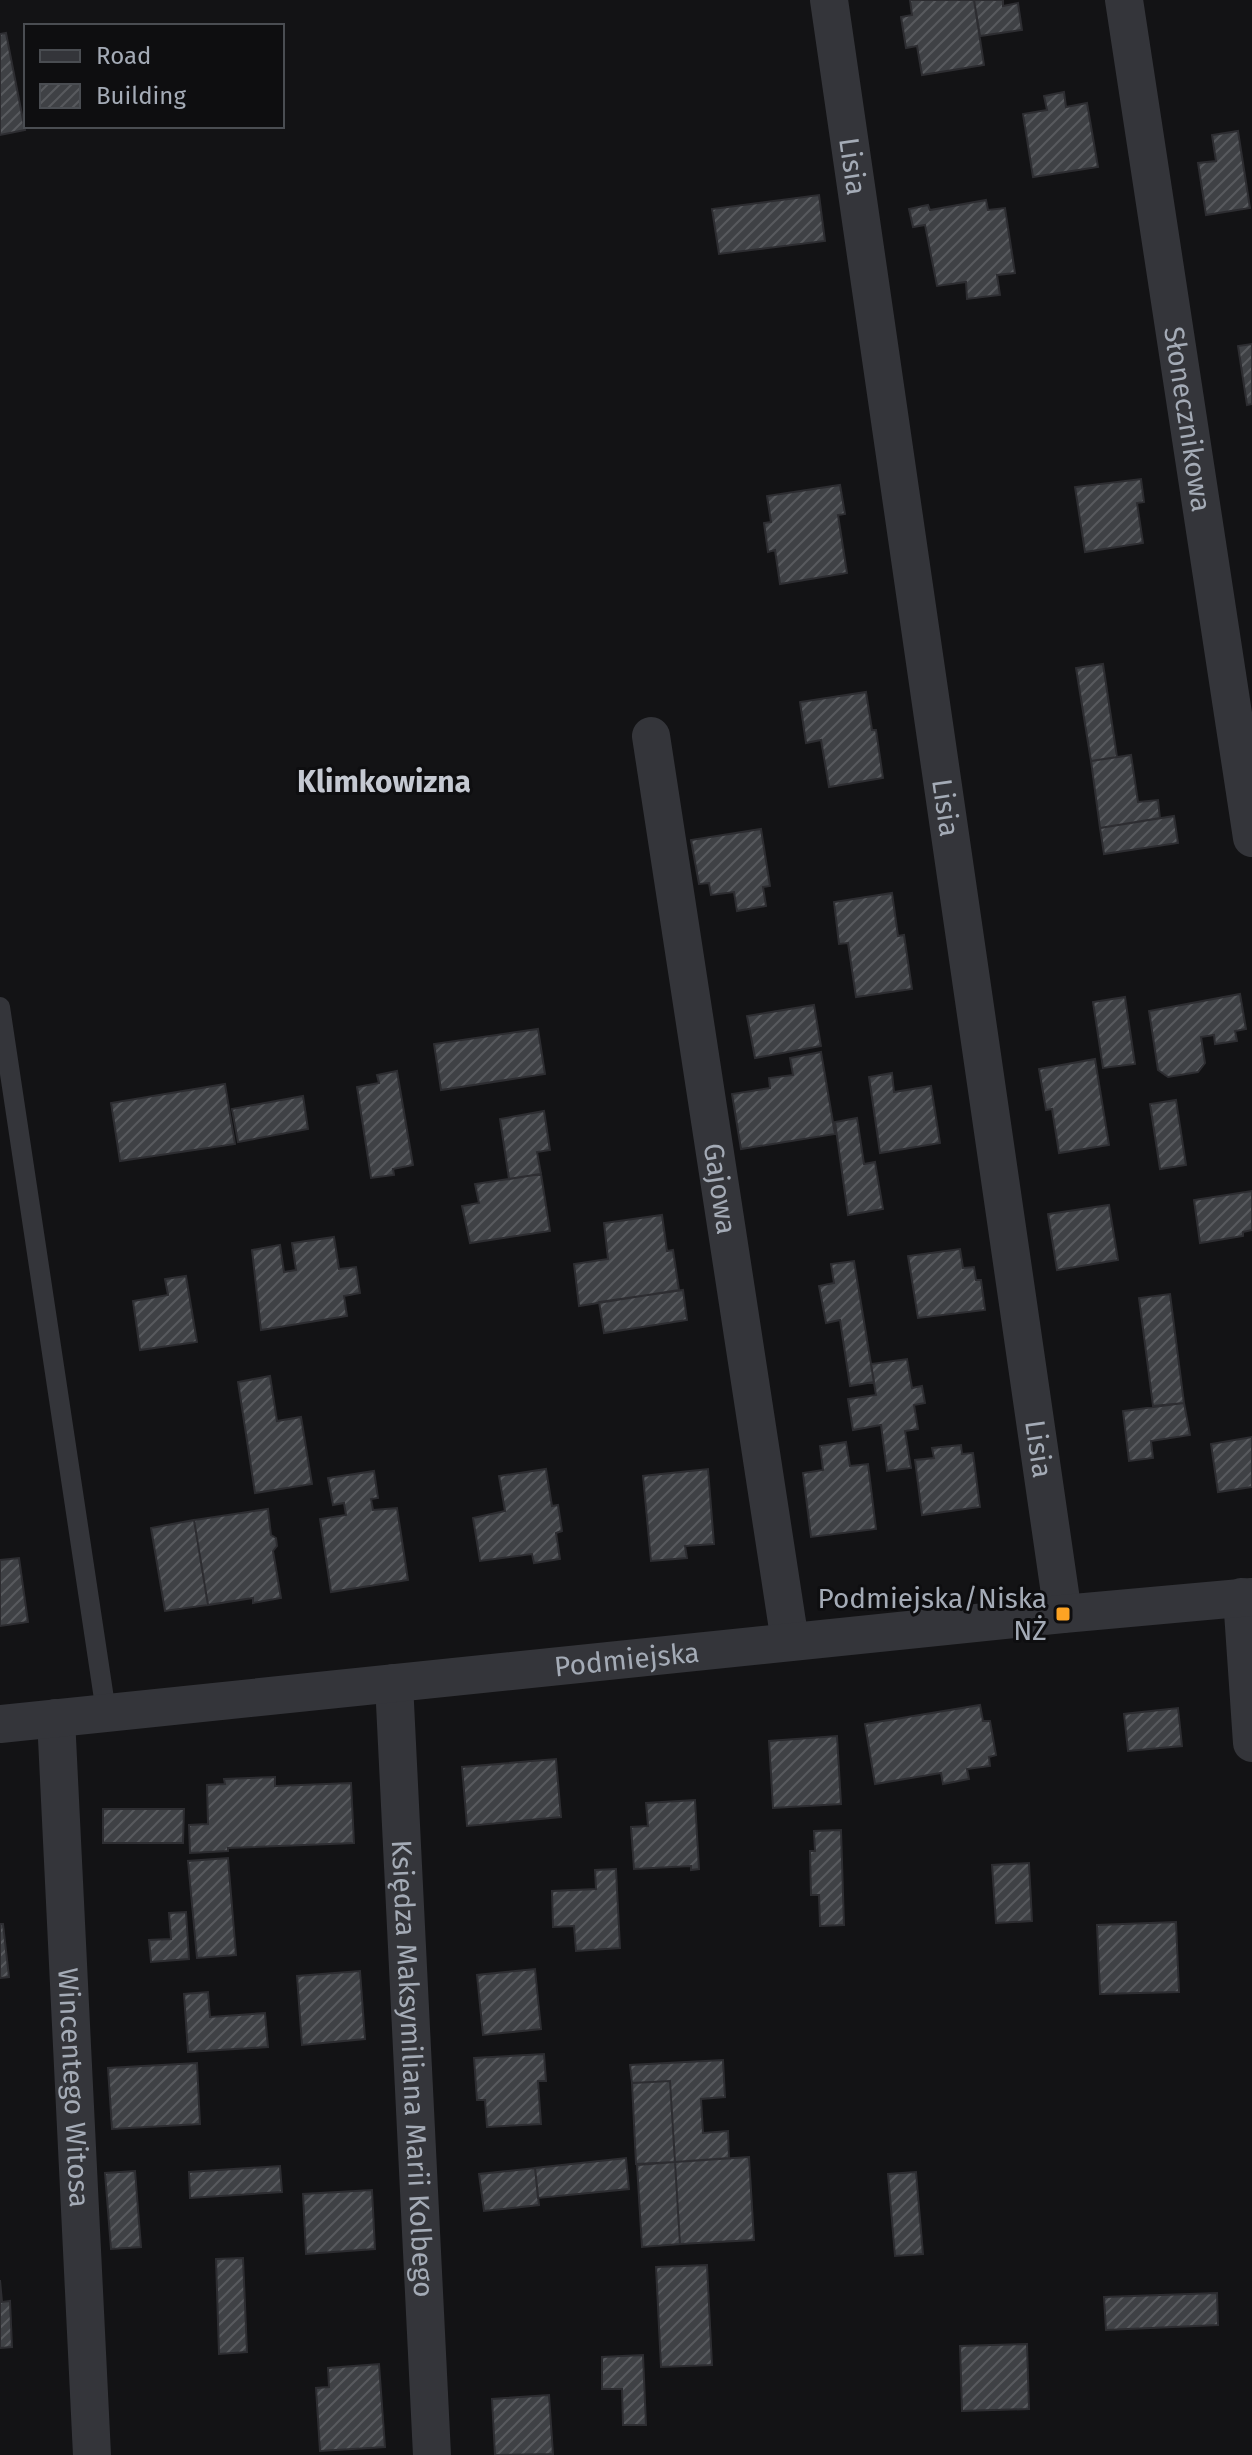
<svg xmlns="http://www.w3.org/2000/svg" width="1252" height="2455" font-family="'Fira Sans',sans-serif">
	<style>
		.building { fill: url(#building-hatch); stroke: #2d2d31; stroke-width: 2 }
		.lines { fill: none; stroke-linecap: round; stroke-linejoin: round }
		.lane { stroke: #34353a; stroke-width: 20 }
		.street { stroke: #34353a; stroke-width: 38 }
		.poi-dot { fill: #fda323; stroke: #0e0e10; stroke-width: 3 }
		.labels { text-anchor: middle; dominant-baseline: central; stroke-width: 6; stroke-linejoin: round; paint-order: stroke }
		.street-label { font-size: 28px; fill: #a4abb6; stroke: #0e0e10 }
		.poi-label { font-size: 28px; fill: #a4abb6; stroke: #0e0e10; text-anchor: end }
		.neighbourhood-label { font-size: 30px; font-weight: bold; fill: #c5c9d2; stroke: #0e0e10 }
	</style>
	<defs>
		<pattern id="building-hatch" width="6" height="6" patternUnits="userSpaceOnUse" patternTransform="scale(2)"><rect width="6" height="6" fill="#3f4145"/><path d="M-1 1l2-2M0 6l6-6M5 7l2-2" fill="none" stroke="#585a5e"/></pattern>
	</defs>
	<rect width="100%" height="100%" fill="#131315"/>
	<path class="building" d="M910,0H974L984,65L922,75L917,46L906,48L901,17L912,15Z
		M974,0H1003V6L1018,3L1022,30L980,36Z
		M6,33L25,130L0,135V34Z
		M1064,92L1066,107L1087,103L1098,167L1033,177L1023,114L1047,110L1044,96Z
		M1238,131L1250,208L1206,215L1198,163L1216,161L1212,135Z
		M819,195L825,241L719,254L712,209Z
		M986,200L988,210L1005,208L1015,273L997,275L1000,295L967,299L966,282L937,286L925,225L913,227L909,209L928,205L930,210Z
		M1252,344V404L1247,405L1238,346Z
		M1141,479L1144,502L1137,503L1143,543L1085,552L1075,487Z
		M840,485L845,514L838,515L847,573L780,584L775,550L768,552L764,523L771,522L767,496Z
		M1103,664L1117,757L1091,761L1076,668Z
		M866,692L872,730H876L883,778L829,787L821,740L806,743L800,702Z
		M1131,755L1138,802L1158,800L1160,818L1100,828L1091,761Z
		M1174,816L1178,843L1104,854L1100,828Z
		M761,829L770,886L763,887L766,906L737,911L734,892L711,895L709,883L699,884L691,840Z
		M892,893L898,936L904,935L912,989L856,997L848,943L839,944L834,902Z
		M1240,994L1246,1029L1235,1031L1237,1041L1215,1044L1214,1035L1201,1037L1205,1063L1198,1072L1168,1077L1158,1070L1149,1011Z
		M1125,997L1135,1064L1103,1068L1093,1002Z
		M814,1005L821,1046L755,1058L747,1016Z
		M538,1029L545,1074L441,1090L434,1044Z
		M821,1052L835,1134L741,1149L732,1094L770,1088L769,1078L793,1075L790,1058Z
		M1095,1059L1109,1145L1059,1153L1052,1109L1046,1110L1039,1069Z
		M397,1071L413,1165L393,1169L394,1175L371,1178L357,1087L379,1083L377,1075Z
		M892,1073L894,1092L931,1086L940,1143L880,1153L869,1077Z
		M225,1084L235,1144L120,1161L111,1103Z
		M303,1096L308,1129L238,1142L232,1109Z
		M1176,1100L1186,1165L1160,1169L1150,1104Z
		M544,1111L550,1150L537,1152L541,1174L509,1179L500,1119Z
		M857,1118L864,1164L875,1162L883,1209L848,1215L835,1122Z
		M541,1174L550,1231L470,1243L462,1206L479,1203L475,1184Z
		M1252,1191V1230L1243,1232V1236L1200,1243L1194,1200Z
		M1109,1205L1118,1260L1057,1270L1048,1214Z
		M662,1215L667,1251L673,1250L679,1290L579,1306L574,1264L608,1259L604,1223Z
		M334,1237L339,1269L356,1267L360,1293L344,1296L347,1316L261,1330L252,1250L280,1245L284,1272L296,1270L292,1243Z
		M960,1249L963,1268L974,1267L976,1280H981L985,1310L918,1318L908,1256Z
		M854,1261L874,1382L850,1386L840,1320L826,1323L819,1286L834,1283L831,1264Z
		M186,1276L197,1342L140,1350L133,1301L168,1295L165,1279Z
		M683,1290L687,1320L604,1333L599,1302Z
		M1170,1294L1184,1403L1153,1406L1139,1298Z
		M907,1359L912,1388L922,1386L925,1403L914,1405L918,1429L905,1431L911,1468L887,1471L881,1425L853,1430L848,1399L876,1395L871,1364Z
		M270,1376L277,1421L301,1417L312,1484L255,1493L238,1382Z
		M1184,1403L1190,1435L1151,1441L1153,1458L1129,1461L1123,1411Z
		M1252,1437V1487L1218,1492L1211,1444Z
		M846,1442L850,1466L868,1464L876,1529L811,1537L803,1473L823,1470L820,1446Z
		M961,1445L962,1454L973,1453L980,1507L922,1515L915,1460L934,1458L932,1448Z
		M546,1469L552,1506L558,1505L562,1531L556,1533L560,1559L534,1563L532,1554L480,1561L473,1518L505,1511L499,1476Z
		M708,1469L714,1544L685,1546L687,1558L651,1561L643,1476Z
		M374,1471L378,1498L371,1499L373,1510L397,1508L408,1580L331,1592L320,1519L346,1515L344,1503L333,1505L328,1478Z
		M268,1509L271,1535L276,1538L277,1546L273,1551L281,1598L253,1603V1598L208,1605L194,1520Z
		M194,1520L208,1605L165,1611L151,1528Z
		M19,1558L28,1622L0,1626V1560Z
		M980,1705L983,1721H990L996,1755L989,1757L990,1766L967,1769L969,1779L943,1784L941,1773L875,1784L865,1724Z
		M1178,1708L1182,1746L1128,1751L1124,1714Z
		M837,1736L841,1804L773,1808L769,1741Z
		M556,1759L561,1817L467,1826L462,1767Z
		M275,1777V1786L351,1783L354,1843L228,1848V1851L190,1853L189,1825L208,1824L207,1785L225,1784L224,1779Z
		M695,1800L699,1869L691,1870V1866L634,1869L631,1827L648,1826L646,1803Z
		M103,1809H184L183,1843H103Z
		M841,1830L844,1925L820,1926L819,1895H811L810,1851H815L814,1831Z
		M228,1858L236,1955L197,1958L188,1861Z
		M1029,1863L1032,1921L996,1923L992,1865Z
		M616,1869L620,1948L576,1951L574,1926L553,1927L552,1891L596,1889L595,1870Z
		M186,1912L189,1959L151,1962L149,1940L171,1939L169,1913Z
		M1176,1922L1179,1992L1100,1994L1097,1925Z
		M0,1924H3L9,1977L0,1978Z
		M535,1969L541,2029L483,2035L477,1975Z
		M360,1971L365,2039L302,2045L297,1976Z
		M208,1992L210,2017L265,2013L268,2047L188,2052L184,1994Z
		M544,2054L546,2081H538L541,2124L487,2127L485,2100H477L474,2058Z
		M723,2060L725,2097L701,2099L703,2133L728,2131L729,2158L675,2162L670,2081L632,2083L630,2065Z
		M197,2063L200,2124L112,2129L108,2068Z
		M670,2081L675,2162L636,2164L632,2083Z
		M749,2157L754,2240L680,2244L675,2162Z
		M626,2158L629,2189L538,2198L535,2168Z
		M675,2162L680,2244L642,2247L637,2165Z
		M280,2166L282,2192L190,2198L189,2172Z
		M535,2168L539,2205L484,2211L479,2174Z
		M135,2171L141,2247L111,2249L105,2173Z
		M916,2172L923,2254L895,2256L888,2174Z
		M372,2190L375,2249L306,2254L303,2194Z
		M243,2258L247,2352L219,2354L216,2259Z
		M707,2265L712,2365L661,2367L656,2267Z
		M0,2280L2,2302L10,2301L12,2347L0,2348Z
		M1217,2293L1218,2325L1106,2330L1104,2297Z
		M1027,2344L1029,2409L962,2411L960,2346Z
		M643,2355L646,2425H623L622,2389H602V2357Z
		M379,2364L385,2447L320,2451L316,2388L329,2387L328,2368Z
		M549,2395L553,2454L495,2455L492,2399Z"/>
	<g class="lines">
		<path class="lane" d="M0,1007L106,1712"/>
		<g class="street">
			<path id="s1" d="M829,0L1063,1614"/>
			<path id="s2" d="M1124,0L1252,838"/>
			<path id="s3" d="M651,736L790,1642"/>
			<path d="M1242,1597L1252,1743"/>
			<path id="s4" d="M394,1683L432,2455"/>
			<path id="s5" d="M56,1718L92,2455"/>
			<path id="s6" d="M0,1724L1063,1614L1252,1597"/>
		</g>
	</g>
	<rect class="poi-dot" x="1055" y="1606" width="16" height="16" rx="4"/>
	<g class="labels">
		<g class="street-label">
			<text stroke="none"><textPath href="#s1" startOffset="168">Lisia</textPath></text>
			<text stroke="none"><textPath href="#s2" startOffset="424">Słonecznikowa</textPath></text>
			<text stroke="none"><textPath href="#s1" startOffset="816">Lisia</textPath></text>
			<text stroke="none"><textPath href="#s3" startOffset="458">Gajowa</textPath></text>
			<text stroke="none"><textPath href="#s1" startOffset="1464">Lisia</textPath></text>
			<text stroke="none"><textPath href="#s6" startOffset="630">Podmiejska</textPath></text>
			<text stroke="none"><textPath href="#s4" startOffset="386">Księdza Maksymiliana Marii Kolbego</textPath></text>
			<text stroke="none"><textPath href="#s5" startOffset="370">Wincentego Witosa</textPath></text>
		</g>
		<g class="poi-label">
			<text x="1047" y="1598">Podmiejska/Niska<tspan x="1047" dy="32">NŻ</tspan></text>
		</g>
		<g class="neighbourhood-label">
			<text x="384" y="782">Klimkowizna</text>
		</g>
	</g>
	<rect x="24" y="24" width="260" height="104" fill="#0e0e10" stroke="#4a4d52" stroke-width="2"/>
	<rect x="40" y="50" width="40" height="12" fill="#34353a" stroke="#4a4d52" stroke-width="2"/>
	<text x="96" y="64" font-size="24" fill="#a4abb6">Road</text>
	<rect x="40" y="84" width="40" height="24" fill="url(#building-hatch)" stroke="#4a4d52" stroke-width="2"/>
	<text x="96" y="104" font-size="24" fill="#a4abb6">Building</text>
</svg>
